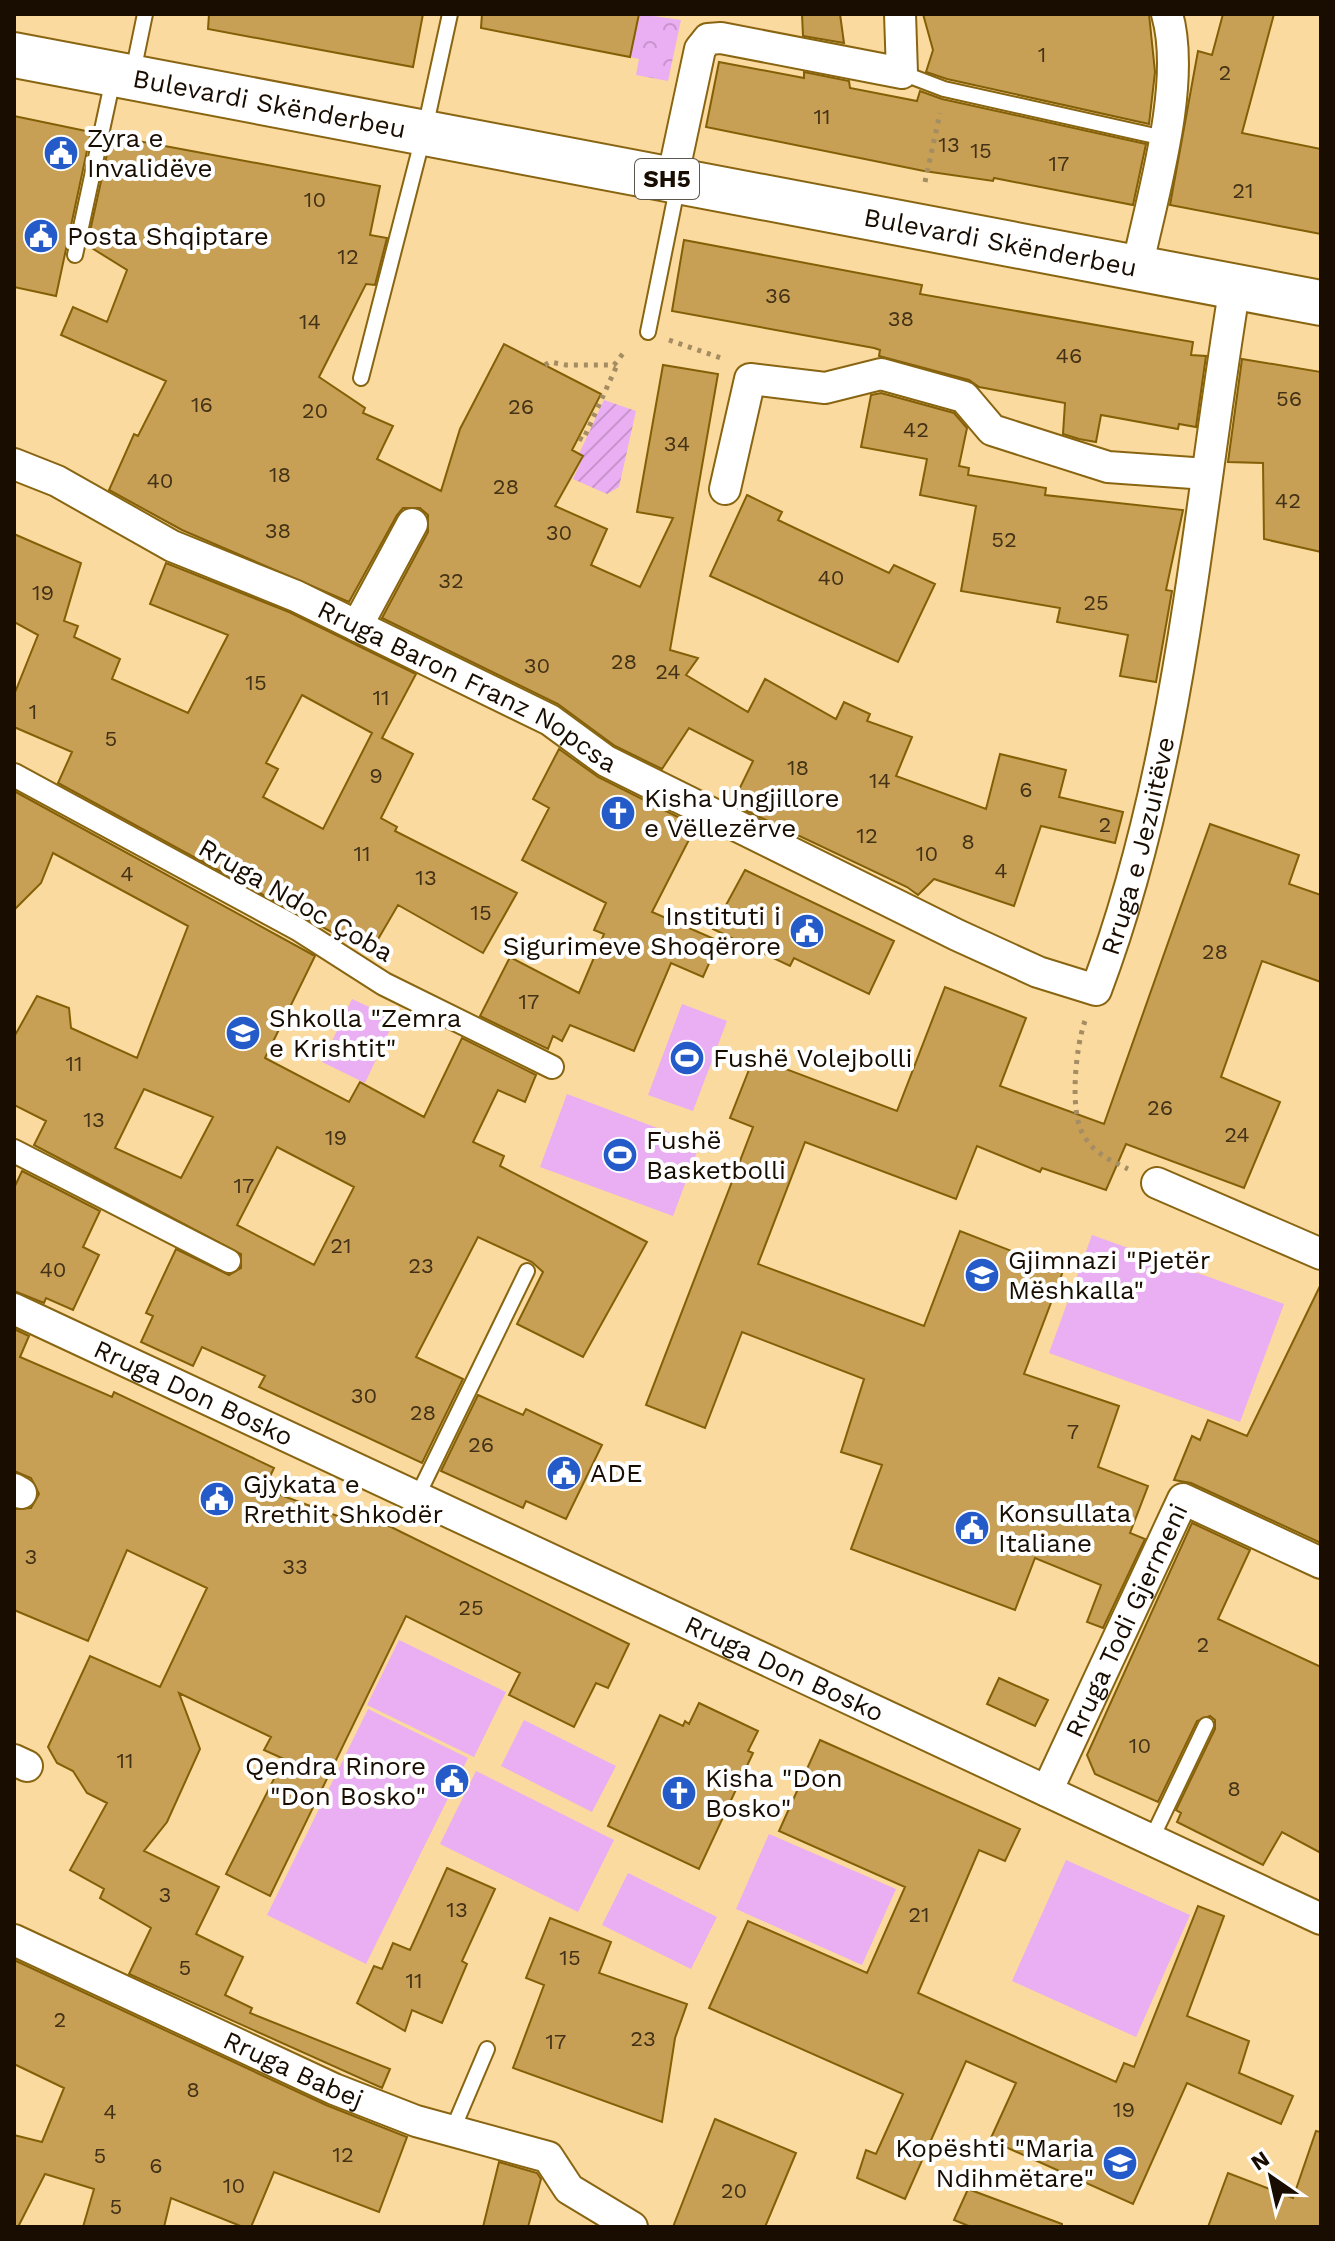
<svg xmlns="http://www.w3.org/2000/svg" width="1335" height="2241" font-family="'Work Sans',sans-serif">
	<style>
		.forest { fill: url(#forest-crowns) }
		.garden { fill: url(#garden-furrows) }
		.pitch { fill: #eaaef2 }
		.building { fill: #c7a056; stroke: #835f06; stroke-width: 2; fill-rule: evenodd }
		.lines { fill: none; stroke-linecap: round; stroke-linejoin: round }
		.service-casing { stroke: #896512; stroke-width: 18 }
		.pedestrian-casing { stroke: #896512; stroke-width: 26 }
		.minor-casing { stroke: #896512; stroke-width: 34 }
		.primary-casing { stroke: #896512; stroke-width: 48 }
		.path { stroke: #a48c63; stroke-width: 5; stroke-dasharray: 4 6; stroke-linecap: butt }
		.service { stroke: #fff; stroke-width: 14 }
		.pedestrian { stroke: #fff; stroke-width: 22 }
		.minor { stroke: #fff; stroke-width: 30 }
		.primary { stroke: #fff; stroke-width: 44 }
		.labels { text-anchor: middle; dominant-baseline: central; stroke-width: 8; stroke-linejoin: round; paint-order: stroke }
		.number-label { font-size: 22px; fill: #443216 }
		.shield { fill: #fff; stroke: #5d564c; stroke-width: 2 }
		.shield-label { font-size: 24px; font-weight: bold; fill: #180d00 }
		.street-label { font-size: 26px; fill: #180d00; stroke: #fff }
		.poi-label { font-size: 26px; fill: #180d00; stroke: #fff; text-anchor: start }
	</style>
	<defs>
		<pattern id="forest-crowns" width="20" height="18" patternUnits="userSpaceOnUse" patternTransform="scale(2)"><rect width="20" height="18" fill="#eaaef2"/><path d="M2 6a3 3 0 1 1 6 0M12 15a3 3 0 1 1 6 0" fill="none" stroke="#c894ce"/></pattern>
		<pattern id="garden-furrows" width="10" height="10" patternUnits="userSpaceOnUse" patternTransform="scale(2)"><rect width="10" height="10" fill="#eaaef2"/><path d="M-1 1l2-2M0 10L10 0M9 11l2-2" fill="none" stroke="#c894ce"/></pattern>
	</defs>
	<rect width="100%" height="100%" fill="#fada9f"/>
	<path class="forest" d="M639,14L681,20L668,81L636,75L639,59L630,57Z"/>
	<path class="garden" d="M604,400L636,411L619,487L607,494L573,479L583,457L579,454Z"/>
	<path class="pitch" d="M352,999L395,1019L365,1083L322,1062Z
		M682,1004L727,1021L693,1111L648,1095Z
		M567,1094L700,1144L673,1216L540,1167Z
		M1092,1235L1284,1304L1240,1422L1049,1353Z
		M399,1640L506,1692L474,1757L367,1705Z
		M368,1709L468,1758L366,1964L267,1915Z
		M524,1720L616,1766L592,1812L501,1766Z
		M476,1771L614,1840L578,1912L440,1844Z
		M769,1834L896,1889L862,1965L736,1909Z
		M1066,1860L1190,1915L1136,2037L1012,1981Z
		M628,1873L717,1917L691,1969L602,1925Z"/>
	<path class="building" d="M209,14H423L413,67L208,29Z
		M482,14H639L630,57L481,28Z
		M802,14H840L844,43L803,36Z
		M923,14H1149L1155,72L1149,124L947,79L926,72L933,50Z
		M1223,14H1274L1242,133L1321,149V234L1170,205L1198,51L1212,55Z
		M719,62L804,78V72L849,81L850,88L917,101L920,91L942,99L1146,144L1133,205L994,178L993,181L924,171L706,127Z
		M14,116L91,132L56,296L14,287Z
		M111,136L380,186L370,235L387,238L375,285L366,284L319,377L365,408L363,413L393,426L377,459L441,491L460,429L504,344L601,394L572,450L583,456L555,506L607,529L591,565L640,587L673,518L637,512L663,365L718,374L670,650L698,658L686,675L748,712L765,679L836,719L844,702L870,714L867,721L912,737L896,776L986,809L1000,754L1066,770L1059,797L1123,812L1115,843L1041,826L1014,906L934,879L918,895L907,887L732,804L753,761L689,728L662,769L615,746L558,704L382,618L428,532V515L420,508H403L397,515L349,602L182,530L109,490L134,434L138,436L166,381L61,335L73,307L107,322L127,270L87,245Z
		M684,240L922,285L920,294L1193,342L1191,355L1206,356L1196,427L1179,424L1178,429L1101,415L1096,442L1079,439L1063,434L1065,403L979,387L969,380L879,356L880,350L874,348L672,311Z
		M1242,359L1321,372V552L1264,539L1263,463L1228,462Z
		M881,393L954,413L967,428L959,466L969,468L968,475L1046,488L1045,495L1183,510L1166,590L1172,591L1156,682L1120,676L1128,635L1057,622L1060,608L961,591L976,506L920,495L927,459L861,447L871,395Z
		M747,495L782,512L778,520L889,573L894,565L935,584L898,662L710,576Z
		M14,534L81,563L64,621L78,626L74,637L120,659L112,679L188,713L228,635L150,604L166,563L289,612L416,674L382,738L413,754L381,818L397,827L395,831L517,893L483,953L398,905L370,953L58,783L72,752L14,727V695L38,635L14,622ZM302,695L372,733L323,829L263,797L278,769L266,763Z
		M559,749L598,777L696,826L652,912L719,941L703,977L671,963L634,1051L570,1025L562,1041L553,1036L548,1049L480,1016L510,957L579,993L604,934L594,930L606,903L522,860L549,808L533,799Z
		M14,791L315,956L265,1058L349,1102L360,1082L424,1117L462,1038L536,1075L525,1102L498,1090L473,1142L504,1156L500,1166L647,1242L583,1357L517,1324L543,1272L532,1262L478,1237L416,1357L463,1379L422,1463L259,1387L265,1376L202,1347L193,1366L141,1342L153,1316L146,1313L176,1249L229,1275L241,1268V1254L34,1145L46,1121L14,1105V1037L37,996L69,1008L71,1028L137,1058L188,926L53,853L41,883L14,910ZM144,1089L213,1117L181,1178L115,1148ZM277,1147L354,1187L314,1265L237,1225Z
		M1210,824L1299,855L1289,884L1321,895V982L1262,961L1221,1077L1280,1102L1244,1188L1126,1144L1106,1190L1042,1168L1040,1172L977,1146L956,1199L805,1142L758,1264L924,1326L960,1231L1063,1271L1024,1374L1119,1406L1098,1467L1148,1486L1130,1533L1145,1539L1103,1628L1087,1622L1101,1585L1035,1558L1015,1610L851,1549L882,1465L841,1452L864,1379L742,1332L705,1428L646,1405L753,1127L730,1118L754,1057L897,1111L945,987L1026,1018L1000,1086L1104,1124Z
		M745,870L894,941L869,994L794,958L790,966L713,929Z
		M22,1171L100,1211L83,1247L99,1255L73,1310L46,1298L44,1303L14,1291V1188Z
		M1321,1284V1543L1191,1483L1174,1480L1192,1436L1200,1440L1208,1420L1247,1436Z
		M14,1329L29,1336L20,1357L112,1397L114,1392L274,1468L264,1489L343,1518L346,1510L389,1526L629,1644L608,1688L596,1683L574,1727L509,1695L520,1673L406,1616L270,1896L226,1874L284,1759L264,1750L271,1737L179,1693L200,1749L167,1822L144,1851L219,1887L196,1934L243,1957L225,1995L252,2008L250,2013L390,2069L382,2088L129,1974L151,1928L100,1898L104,1889L70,1870L107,1803L87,1793L73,1771L57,1763L48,1747L90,1656L160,1687L207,1588L127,1550L88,1641L14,1610V1509L31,1508L39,1494L31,1478L14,1471Z
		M478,1395L523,1415L526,1409L602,1445L566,1519L526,1501L523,1508L441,1471Z
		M1192,1523L1250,1550L1218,1619L1321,1667V1853L1282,1832L1263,1865L1177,1822L1181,1813L1176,1810L1215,1729V1720L1210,1716L1197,1721L1158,1802L1095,1774L1087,1755Z
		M999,1678L1048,1700L1035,1726L987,1704Z
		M699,1703L758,1731L748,1751L753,1753L699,1869L608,1826L660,1715L683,1726L685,1721L689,1724Z
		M820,1740L1020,1829L1005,1861L979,1850L918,1993L1116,2082L1124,2063L1134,2067L1198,1906L1224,1916L1187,2016L1249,2041L1239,2073L1293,2096L1281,2124L1187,2083L1133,2204L990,2140L1016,2083L966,2061L905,2199L857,2178L866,2150L876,2154L903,2094L709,2008L748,1921L867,1973L905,1887L779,1831Z
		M447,1868L495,1889L462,1961L467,1964L442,2023L412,2010L405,2031L357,2003L374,1966L382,1969L393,1943L410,1950Z
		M550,1918L611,1942L599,1973L687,2004L675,2038L662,2122L513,2068L544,1985L526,1978Z
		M14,1960L326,2105L407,2137L379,2212L274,2172L251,2227H243L171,2198L164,2227H83L94,2189L45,2174L18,2227H14V2135L42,2142L64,2088L14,2064Z
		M715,2119L796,2153L765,2227H673Z
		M1316,2131L1321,2132V2227H1208L1228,2173L1293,2198Z
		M499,2162L537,2173L541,2179L528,2227H483Z
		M968,2189L1062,2224V2227H971L954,2220Z"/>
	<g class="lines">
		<defs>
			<path id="service" d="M133,72L145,14
				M902,73L944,89L1164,138
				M75,255L113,79
				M648,332L678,184
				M361,378L424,133L450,14
				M417,1497L527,1271
				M1151,1840L1206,1725
				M453,2129L487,2049"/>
			<path id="pedestrian" d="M14,775L298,929L384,984L552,1067
				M14,1151L229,1261"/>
			<g id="minor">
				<path d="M672,180L700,49L708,39L721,38L902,73L900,14"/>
				<path d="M1137,268C1152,197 1187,83 1167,14"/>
				<path id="s1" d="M14,464L57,481L172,546L296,596L550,720L606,761L957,935L1038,972L1096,990C1181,764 1196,523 1235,286"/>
				<path d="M725,489L750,379L825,388L881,374L964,397L992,430L1108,467L1207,474"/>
				<path d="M357,626L412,524"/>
				<path d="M1157,1183L1321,1254"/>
				<path id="s2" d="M14,1309L1321,1919"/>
				<path d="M14,1489L21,1493"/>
				<path d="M14,1760L27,1766"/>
				<path id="s3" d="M1047,1791L1183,1499L1321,1563"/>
				<path id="s4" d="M14,1940L334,2089L416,2121L548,2157L569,2189L632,2227"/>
			</g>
			<g id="primary">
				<path id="s5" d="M14,55L1321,303"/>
			</g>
		</defs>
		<use href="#service" class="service-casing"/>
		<use href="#pedestrian" class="pedestrian-casing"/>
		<use href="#minor" class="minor-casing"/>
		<use href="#primary" class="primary-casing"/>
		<path class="path" d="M925,182L940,113
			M669,340L724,359
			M545,365L550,362L566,365H614L625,351
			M579,438L583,440L618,363
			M1085,1021C1076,1045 1069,1111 1083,1134C1093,1153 1110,1160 1128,1169"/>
		<use href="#service" class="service"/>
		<use href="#pedestrian" class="pedestrian"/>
		<use href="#minor" class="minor"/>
		<use href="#primary" class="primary"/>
	</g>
	<defs>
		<symbol id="civic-disc" viewBox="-11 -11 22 22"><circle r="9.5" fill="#255bc8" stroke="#fff"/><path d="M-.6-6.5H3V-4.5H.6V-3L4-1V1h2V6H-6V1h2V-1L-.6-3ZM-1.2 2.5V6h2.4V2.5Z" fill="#fff"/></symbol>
		<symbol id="church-disc" viewBox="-11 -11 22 22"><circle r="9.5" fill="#255bc8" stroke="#fff"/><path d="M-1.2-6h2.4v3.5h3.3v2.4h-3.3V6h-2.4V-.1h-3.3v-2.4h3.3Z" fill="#fff"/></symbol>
		<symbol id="school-disc" viewBox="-11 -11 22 22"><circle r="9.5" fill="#255bc8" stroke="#fff"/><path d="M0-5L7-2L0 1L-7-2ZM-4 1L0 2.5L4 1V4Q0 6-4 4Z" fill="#fff"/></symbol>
		<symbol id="stadium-disc" viewBox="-11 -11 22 22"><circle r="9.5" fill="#255bc8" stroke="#fff"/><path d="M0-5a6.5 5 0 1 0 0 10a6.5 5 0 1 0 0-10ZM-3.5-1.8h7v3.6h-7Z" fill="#fff"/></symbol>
	</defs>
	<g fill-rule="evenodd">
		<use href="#civic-disc" x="41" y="133" width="40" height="40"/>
		<use href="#civic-disc" x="21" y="216" width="40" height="40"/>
		<use href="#church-disc" x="598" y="793" width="40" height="40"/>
		<use href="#civic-disc" x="787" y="911" width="40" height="40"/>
		<use href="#school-disc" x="223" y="1013" width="40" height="40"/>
		<use href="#stadium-disc" x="667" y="1038" width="40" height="40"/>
		<use href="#stadium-disc" x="600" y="1135" width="40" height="40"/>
		<use href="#school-disc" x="962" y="1255" width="40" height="40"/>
		<use href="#civic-disc" x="544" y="1453" width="40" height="40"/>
		<use href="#civic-disc" x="197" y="1479" width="40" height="40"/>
		<use href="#civic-disc" x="952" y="1508" width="40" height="40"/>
		<use href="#civic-disc" x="432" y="1761" width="40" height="40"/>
		<use href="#church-disc" x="659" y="1773" width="40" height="40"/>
		<use href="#school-disc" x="1100" y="2143" width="40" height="40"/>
	</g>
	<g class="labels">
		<g class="number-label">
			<text x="1042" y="54">1</text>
			<text x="1225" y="72">2</text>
			<text x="822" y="116">11</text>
			<text x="949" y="144">13</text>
			<text x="981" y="150">15</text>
			<text x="1059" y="163">17</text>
			<text x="1243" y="190">21</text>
			<text x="315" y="199">10</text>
			<text x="348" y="256">12</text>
			<text x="778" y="295">36</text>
			<text x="901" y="318">38</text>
			<text x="310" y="321">14</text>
			<text x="1069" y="355">46</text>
			<text x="1289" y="398">56</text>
			<text x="202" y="404">16</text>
			<text x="521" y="406">26</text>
			<text x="315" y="410">20</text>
			<text x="916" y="429">42</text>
			<text x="677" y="443">34</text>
			<text x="280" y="474">18</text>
			<text x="160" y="480">40</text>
			<text x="506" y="486">28</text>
			<text x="1288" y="500">42</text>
			<text x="278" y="530">38</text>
			<text x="559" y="532">30</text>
			<text x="1004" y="539">52</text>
			<text x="831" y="577">40</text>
			<text x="451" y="580">32</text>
			<text x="43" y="592">19</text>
			<text x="1096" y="602">25</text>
			<text x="624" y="661">28</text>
			<text x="537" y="665">30</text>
			<text x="668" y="671">24</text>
			<text x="256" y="682">15</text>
			<text x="381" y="697">11</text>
			<text x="33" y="711">1</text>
			<text x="111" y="738">5</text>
			<text x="798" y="767">18</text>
			<text x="376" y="775">9</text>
			<text x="880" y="780">14</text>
			<text x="1026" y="789">6</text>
			<text x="1105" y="824">2</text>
			<text x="867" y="835">12</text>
			<text x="968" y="841">8</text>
			<text x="362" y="853">11</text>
			<text x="927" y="853">10</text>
			<text x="1001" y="870">4</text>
			<text x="127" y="873">4</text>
			<text x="426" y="877">13</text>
			<text x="481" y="912">15</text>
			<text x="1215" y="951">28</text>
			<text x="529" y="1001">17</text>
			<text x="74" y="1063">11</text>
			<text x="1160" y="1107">26</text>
			<text x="94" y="1119">13</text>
			<text x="1237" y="1134">24</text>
			<text x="336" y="1137">19</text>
			<text x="244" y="1185">17</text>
			<text x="341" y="1245">21</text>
			<text x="421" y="1265">23</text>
			<text x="53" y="1269">40</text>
			<text x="364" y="1395">30</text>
			<text x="423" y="1412">28</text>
			<text x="1073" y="1431">7</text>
			<text x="481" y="1444">26</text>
			<text x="31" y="1556">3</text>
			<text x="295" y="1566">33</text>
			<text x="471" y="1607">25</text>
			<text x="1203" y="1644">2</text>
			<text x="1140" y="1745">10</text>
			<text x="125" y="1760">11</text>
			<text x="1234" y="1788">8</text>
			<text x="165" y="1894">3</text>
			<text x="457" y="1909">13</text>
			<text x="919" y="1914">21</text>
			<text x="570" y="1957">15</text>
			<text x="185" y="1967">5</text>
			<text x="414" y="1980">11</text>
			<text x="60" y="2019">2</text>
			<text x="643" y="2038">23</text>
			<text x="556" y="2041">17</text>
			<text x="193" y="2089">8</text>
			<text x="1124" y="2109">19</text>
			<text x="110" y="2111">4</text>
			<text x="343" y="2154">12</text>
			<text x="100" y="2155">5</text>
			<text x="156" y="2165">6</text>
			<text x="234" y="2185">10</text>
			<text x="734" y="2190">20</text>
			<text x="116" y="2206">5</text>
		</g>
		<rect class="shield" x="635" y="159" width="64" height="40" rx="6"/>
		<g class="shield-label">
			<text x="667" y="179">SH5</text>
		</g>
		<g class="street-label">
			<text stroke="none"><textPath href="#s5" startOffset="260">Bulevardi Skënderbeu</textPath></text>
			<text stroke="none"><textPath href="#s5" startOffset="1004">Bulevardi Skënderbeu</textPath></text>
			<text stroke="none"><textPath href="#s1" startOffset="506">Rruga Baron Franz Nopcsa</textPath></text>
			<text stroke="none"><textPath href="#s1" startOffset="1356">Rruga e Jezuitëve</textPath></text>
			<text transform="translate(296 900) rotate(30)">Rruga Ndoc Çoba</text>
			<text stroke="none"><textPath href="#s2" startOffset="198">Rruga Don Bosko</textPath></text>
			<text stroke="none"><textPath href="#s3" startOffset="188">Rruga Todi Gjermeni</textPath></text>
			<text stroke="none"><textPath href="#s2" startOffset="850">Rruga Don Bosko</textPath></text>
			<text stroke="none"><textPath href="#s4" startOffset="308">Rruga Babej</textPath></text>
		</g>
		<g class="poi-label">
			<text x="87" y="138">Zyra e<tspan x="87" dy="30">Invalidëve</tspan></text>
			<text x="67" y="236">Posta Shqiptare</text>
			<text x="644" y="798">Kisha Ungjillore<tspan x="644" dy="30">e Vëllezërve</tspan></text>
			<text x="781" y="916" text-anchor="end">Instituti i<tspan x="781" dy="30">Sigurimeve Shoqërore</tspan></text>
			<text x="269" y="1018">Shkolla "Zemra<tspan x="269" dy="30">e Krishtit"</tspan></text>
			<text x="713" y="1058">Fushë Volejbolli</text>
			<text x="646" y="1140">Fushë<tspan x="646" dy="30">Basketbolli</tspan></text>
			<text x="1008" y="1260">Gjimnazi "Pjetër<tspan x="1008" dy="30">Mëshkalla"</tspan></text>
			<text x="590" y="1473">ADE</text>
			<text x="243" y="1484">Gjykata e<tspan x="243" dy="30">Rrethit Shkodër</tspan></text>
			<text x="998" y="1513">Konsullata<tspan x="998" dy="30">Italiane</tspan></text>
			<text x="426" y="1766" text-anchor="end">Qendra Rinore<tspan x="426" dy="30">"Don Bosko"</tspan></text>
			<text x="705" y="1778">Kisha "Don<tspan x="705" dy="30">Bosko"</tspan></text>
			<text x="1094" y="2148" text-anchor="end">Kopështi "Maria<tspan x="1094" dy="30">Ndihmëtare"</tspan></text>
		</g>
	</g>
	<rect width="1335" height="2241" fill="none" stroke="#180d00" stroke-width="32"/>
	<g transform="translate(1271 2177) rotate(326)" stroke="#ffffff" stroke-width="6" paint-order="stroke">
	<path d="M0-6L14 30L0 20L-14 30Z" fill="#180d00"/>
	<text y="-12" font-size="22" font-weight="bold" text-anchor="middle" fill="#180d00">N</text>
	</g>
</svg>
